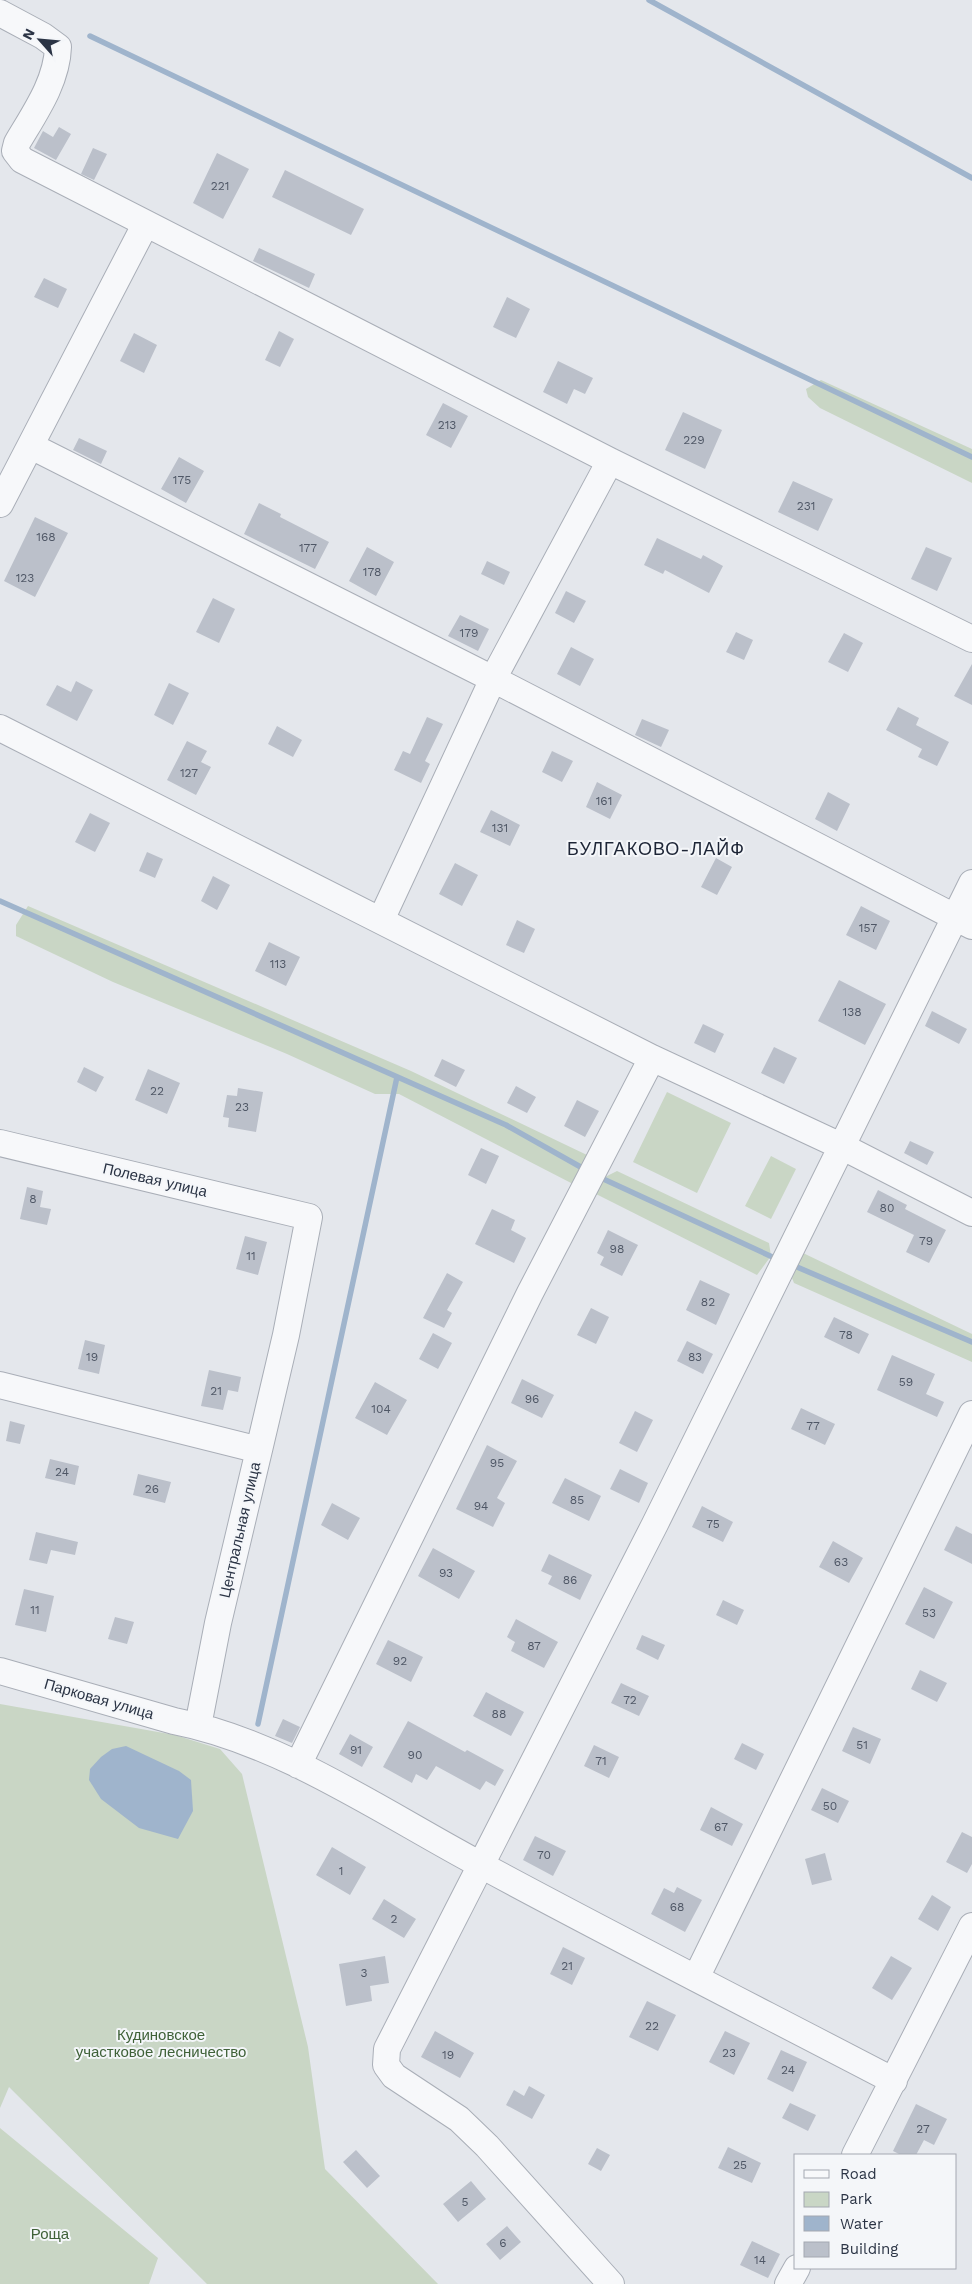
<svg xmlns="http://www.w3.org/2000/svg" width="972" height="2284" font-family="'Work Sans',sans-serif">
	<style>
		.green { fill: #c9d6c5 }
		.water { fill: #9fb4cc }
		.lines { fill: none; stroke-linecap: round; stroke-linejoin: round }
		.stream { stroke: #9fb4cc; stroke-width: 5.5 }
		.building { fill: #bbc0ca }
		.minor-casing { stroke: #a9aeb7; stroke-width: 28 }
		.minor { stroke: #f7f8fa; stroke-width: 26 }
		.labels { text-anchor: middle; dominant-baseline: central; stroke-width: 4; stroke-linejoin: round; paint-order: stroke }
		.number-label { font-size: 12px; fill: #4f5766 }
		.street-label { font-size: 15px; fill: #2b3445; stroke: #f4f6f9 }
		.park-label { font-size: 15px; fill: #3f6138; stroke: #f4f6f9 }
		.quarter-label { font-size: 18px; letter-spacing: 1px; fill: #1d2536; stroke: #f4f6f9 }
	</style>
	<rect width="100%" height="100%" fill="#e4e7ec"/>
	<path class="green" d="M821,380L972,449V483L820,408L808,397L806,389Z
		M28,906L411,1071L587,1155L573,1184L399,1094H375L287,1054L113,982L16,936V925Z
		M667,1092L731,1123L697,1193L633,1162Z
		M771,1156L796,1169L771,1219L745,1206Z
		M617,1171L769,1243L771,1256L757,1275L596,1194L601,1179Z
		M803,1253L972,1334V1362L794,1283L792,1278Z
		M0,1704L175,1735L220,1749L242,1774L308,2047L325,2169L438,2284H207L9,2087L0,2108Z
		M0,2128L158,2258L149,2284H0Z"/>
	<path class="water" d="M126,1746L179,1771L191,1780L193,1811L178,1839L139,1828L101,1799L89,1780L90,1769L101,1757L112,1749Z"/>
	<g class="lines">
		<path class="stream" d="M649,0L972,178
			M90,36L972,457
			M0,901L506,1125L586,1170
			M599,1177L779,1260
			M790,1264L972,1342
			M258,1724L397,1077"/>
	</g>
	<path class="building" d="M59,127L71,134L56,160L34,148L43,131L53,137Z
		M93,148L107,154L94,180L81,174Z
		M217,153L249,169L223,219L193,203Z
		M285,170L364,209L351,235L272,197Z
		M259,248L315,274L309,288L253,261Z
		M44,278L67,289L58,308L34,297Z
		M507,297L530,309L516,338L493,327Z
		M279,331L294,339L280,367L265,360Z
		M134,333L157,345L144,373L120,361Z
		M558,361L593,378L585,394L574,389L567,404L543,392Z
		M443,403L468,416L451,448L426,435Z
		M683,412L722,430L705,469L665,450Z
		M79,438L107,451L101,464L73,450Z
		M179,457L204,471L186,503L161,489Z
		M793,481L833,499L818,531L778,512Z
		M259,503L281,514L280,517L329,542L315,569L244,534Z
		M35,517L68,533L35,597L4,581Z
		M657,538L701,559L703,555L723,566L709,593L665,570L663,574L644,565Z
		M367,547L394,562L376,596L349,581Z
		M926,547L952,558L937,591L911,579Z
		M487,561L510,572L504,585L481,574Z
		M566,591L586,601L574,623L555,613Z
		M213,598L235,609L219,643L196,632Z
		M460,615L489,629L478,651L448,636Z
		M736,632L753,640L744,660L726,652Z
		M844,633L863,643L848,672L828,662Z
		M571,647L594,659L580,686L557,674Z
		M972,664V705L954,696Z
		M76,681L93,690L77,721L46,705L57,685L71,692Z
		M169,683L189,693L173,725L154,715Z
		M898,707L919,718L916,725L949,742L937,766L918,757L922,749L886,730Z
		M427,717L443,724L425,761L430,764L421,783L394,770L403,751L410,754Z
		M642,719L669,730L661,747L635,735Z
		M277,726L302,740L293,757L268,744Z
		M187,741L207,751L201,762L211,767L196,795L167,780Z
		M552,751L573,761L562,782L542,772Z
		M597,782L622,795L610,819L586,807Z
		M828,792L850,804L837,831L815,819Z
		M491,810L520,825L510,846L480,832Z
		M90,813L110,823L95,852L75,842Z
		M147,852L163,859L155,878L139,871Z
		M716,858L732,867L717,895L701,887Z
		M455,863L478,875L462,906L439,894Z
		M213,876L230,885L217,910L201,901Z
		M861,906L890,921L876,950L846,935Z
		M517,920L535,929L524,953L506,945Z
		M269,942L300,957L286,986L255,971Z
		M839,980L886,1004L865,1045L818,1021Z
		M932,1011L967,1029L959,1044L925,1026Z
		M703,1024L724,1034L715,1053L694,1043Z
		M774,1047L797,1058L784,1084L761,1073Z
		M442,1059L465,1070L456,1087L434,1076Z
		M84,1067L104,1077L96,1092L77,1082Z
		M148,1069L180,1083L167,1114L135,1100Z
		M516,1086L536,1097L527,1113L507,1103Z
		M238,1088L263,1092L256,1132L228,1127L229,1118L223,1117L227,1095L237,1096Z
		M577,1100L599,1111L585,1137L564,1126Z
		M910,1141L934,1152L927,1165L904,1153Z
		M481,1148L499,1156L486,1184L468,1175Z
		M27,1187L43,1191L40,1207L51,1209L47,1225L20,1219Z
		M878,1190L907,1205L905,1209L946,1230L929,1263L906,1252L914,1235L867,1212Z
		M492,1209L515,1220L511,1230L526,1238L514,1263L475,1244Z
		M608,1230L638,1245L622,1276L600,1265L604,1257L597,1253Z
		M245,1236L267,1242L258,1275L236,1269Z
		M447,1273L463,1282L447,1310L452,1313L444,1328L423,1318Z
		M700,1280L730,1294L716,1325L686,1310Z
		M591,1308L609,1317L596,1344L577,1335Z
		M834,1317L869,1334L859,1354L824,1337Z
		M433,1333L452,1343L438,1369L419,1359Z
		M85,1340L105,1345L99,1374L78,1369Z
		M687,1341L713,1354L703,1374L677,1361Z
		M892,1355L935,1374L926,1394L944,1402L937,1417L877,1390Z
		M209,1370L241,1377L238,1392L228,1390L223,1410L201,1406Z
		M522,1379L554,1395L542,1418L511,1403Z
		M375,1382L407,1400L387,1435L355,1418Z
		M801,1408L835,1424L825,1445L791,1429Z
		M635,1411L653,1420L637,1452L619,1443Z
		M10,1421L25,1425L20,1444L6,1441Z
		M487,1445L517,1461L497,1498L505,1503L493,1527L456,1509Z
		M50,1459L79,1466L75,1485L45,1478Z
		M620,1469L648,1483L639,1503L610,1489Z
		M138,1474L171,1482L165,1503L133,1495Z
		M565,1478L601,1496L589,1521L552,1503Z
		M332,1503L360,1518L348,1540L321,1525Z
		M702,1506L733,1522L723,1542L692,1527Z
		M956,1526L972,1534V1564L944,1550Z
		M36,1532L78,1542L75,1555L51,1550L47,1564L29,1560Z
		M833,1541L863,1558L849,1583L819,1567Z
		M433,1548L475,1571L459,1599L418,1576Z
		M549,1554L592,1575L580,1600L548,1584L552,1576L541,1571Z
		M924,1587L953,1602L934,1639L905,1624Z
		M24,1589L54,1596L46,1632L15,1625Z
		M723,1600L744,1610L737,1625L716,1615Z
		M115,1617L134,1622L127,1644L108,1639Z
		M516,1619L558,1642L544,1668L511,1651L515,1642L507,1637Z
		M642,1635L665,1645L658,1660L636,1649Z
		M388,1640L423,1657L411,1682L376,1664Z
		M920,1670L947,1683L937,1702L911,1689Z
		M621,1683L649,1696L639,1716L611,1703Z
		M486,1692L524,1712L511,1736L473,1716Z
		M283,1719L300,1727L292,1743L275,1736Z
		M408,1721L465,1752L467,1750L504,1770L495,1786L486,1781L480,1790L436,1766L427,1780L416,1774L412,1783L383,1767Z
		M853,1727L881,1739L870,1764L842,1751Z
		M350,1734L373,1747L362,1767L339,1754Z
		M742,1743L764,1754L756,1770L734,1759Z
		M594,1745L619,1757L609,1778L584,1766Z
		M822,1788L849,1801L838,1823L811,1810Z
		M711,1807L743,1824L732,1846L700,1830Z
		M962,1832L972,1837V1864L967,1873L946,1862Z
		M535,1836L566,1851L553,1876L523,1860Z
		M332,1847L366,1867L350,1895L316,1875Z
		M825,1853L832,1880L812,1885L805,1859Z
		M677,1887L702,1900L685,1932L651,1914L664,1888L674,1893Z
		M932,1895L951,1907L938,1931L918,1919Z
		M384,1899L416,1919L404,1938L372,1919Z
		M563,1947L585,1958L572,1985L550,1974Z
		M385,1956L389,1983L370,1986L372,2001L346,2006L339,1964Z
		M891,1956L912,1968L892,2000L872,1988Z
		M647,2001L676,2015L658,2051L629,2037Z
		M435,2031L474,2053L460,2078L421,2057Z
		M725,2031L750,2043L734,2075L709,2062Z
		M781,2050L807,2062L793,2092L767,2079Z
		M529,2086L545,2095L532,2119L506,2105L514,2090L524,2096Z
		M790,2103L816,2115L808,2131L782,2118Z
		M916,2104L947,2119L934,2145L924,2140L916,2155H901L893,2151Z
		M728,2147L761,2163L752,2183L718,2168Z
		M597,2148L610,2155L601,2171L588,2164Z
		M356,2150L380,2176L367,2188L343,2162Z
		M471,2181L486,2199L458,2222L443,2204Z
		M507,2226L521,2242L500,2260L486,2244Z
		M752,2241L780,2254L768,2278L740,2265Z"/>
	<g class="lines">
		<defs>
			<path id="minor" d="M0,13L43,36L58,47C57,82 34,114 17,143L15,151L22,160L610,461L972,639
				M31,446L493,679L972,926
				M0,504L145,225
				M0,728L652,1058L843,1147L972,1213
				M381,920L493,679L610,461
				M0,1143L309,1217L286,1335L259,1450
				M0,1385L259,1450L218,1623L198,1726
				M0,1671L174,1721C282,1742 385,1814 481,1865C618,1939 756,2009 894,2081
				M298,1765L530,1293L652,1058
				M696,1978L972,1414
				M855,2155L972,1926
				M611,2284L487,2146L459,2119L394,2076L386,2065L387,2049L655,1524L972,883
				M788,2284L797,2268"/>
		</defs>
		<use href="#minor" class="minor-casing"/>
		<use href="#minor" class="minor"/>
	</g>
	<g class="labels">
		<g class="number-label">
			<text x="220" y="186">221</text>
			<text x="447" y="425">213</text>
			<text x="694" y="440">229</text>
			<text x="182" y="480">175</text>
			<text x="806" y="506">231</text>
			<text x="46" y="537">168</text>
			<text x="308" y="548">177</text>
			<text x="372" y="572">178</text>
			<text x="25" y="578">123</text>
			<text x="469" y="633">179</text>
			<text x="189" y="773">127</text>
			<text x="604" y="801">161</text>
			<text x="500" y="828">131</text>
			<text x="868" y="928">157</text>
			<text x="278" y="964">113</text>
			<text x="852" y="1012">138</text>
			<text x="157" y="1091">22</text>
			<text x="242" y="1107">23</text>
			<text x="33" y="1199">8</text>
			<text x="887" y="1208">80</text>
			<text x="926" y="1241">79</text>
			<text x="617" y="1249">98</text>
			<text x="251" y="1256">11</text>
			<text x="708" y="1302">82</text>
			<text x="846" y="1335">78</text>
			<text x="92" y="1357">19</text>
			<text x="695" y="1357">83</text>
			<text x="906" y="1382">59</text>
			<text x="216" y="1391">21</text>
			<text x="532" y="1399">96</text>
			<text x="381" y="1409">104</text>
			<text x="813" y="1426">77</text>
			<text x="497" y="1463">95</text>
			<text x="62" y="1472">24</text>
			<text x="152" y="1489">26</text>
			<text x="577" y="1500">85</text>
			<text x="481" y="1506">94</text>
			<text x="713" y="1524">75</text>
			<text x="841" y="1562">63</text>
			<text x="446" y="1573">93</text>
			<text x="570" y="1580">86</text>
			<text x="35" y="1610">11</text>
			<text x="929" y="1613">53</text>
			<text x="534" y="1646">87</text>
			<text x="400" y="1661">92</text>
			<text x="630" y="1700">72</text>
			<text x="499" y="1714">88</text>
			<text x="862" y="1745">51</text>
			<text x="356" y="1750">91</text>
			<text x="415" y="1755">90</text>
			<text x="601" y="1761">71</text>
			<text x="830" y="1806">50</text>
			<text x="721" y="1827">67</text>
			<text x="544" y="1855">70</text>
			<text x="341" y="1871">1</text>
			<text x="677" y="1907">68</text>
			<text x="394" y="1919">2</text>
			<text x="567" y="1966">21</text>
			<text x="364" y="1973">3</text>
			<text x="652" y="2026">22</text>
			<text x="729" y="2053">23</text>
			<text x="448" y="2055">19</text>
			<text x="788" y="2070">24</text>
			<text x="923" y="2129">27</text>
			<text x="740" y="2165">25</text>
			<text x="465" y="2202">5</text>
			<text x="503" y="2243">6</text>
			<text x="760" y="2260">14</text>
		</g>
		<g class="street-label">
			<text transform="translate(155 1180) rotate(13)">Полевая улица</text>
			<text transform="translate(240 1530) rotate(-77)">Центральная улица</text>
			<text transform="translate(99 1699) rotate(16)">Парковая улица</text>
		</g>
		<g class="park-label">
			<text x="161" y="2035">Кудиновское<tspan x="161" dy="17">участковое лесничество</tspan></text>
			<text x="50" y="2234">Роща</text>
		</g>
		<g class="quarter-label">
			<text x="656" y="848">БУЛГАКОВО-ЛАЙФ</text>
		</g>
	</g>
	<rect x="794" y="2154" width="162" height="115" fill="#f4f6f9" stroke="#a4a8b1"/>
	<rect x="804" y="2170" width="25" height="8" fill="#f7f8fa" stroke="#a4a8b1"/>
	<text x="840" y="2179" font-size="15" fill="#2b3445">Road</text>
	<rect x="804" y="2192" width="25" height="15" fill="#c9d6c5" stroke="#a4a8b1"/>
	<text x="840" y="2204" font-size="15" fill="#2b3445">Park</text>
	<rect x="804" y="2216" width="25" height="15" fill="#9fb4cc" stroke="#a4a8b1"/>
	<text x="840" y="2229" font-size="15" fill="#2b3445">Water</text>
	<rect x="804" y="2242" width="25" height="15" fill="#bbc0ca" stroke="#a4a8b1"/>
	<text x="840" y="2254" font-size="15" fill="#2b3445">Building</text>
	<g transform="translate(40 40) rotate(297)" stroke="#f4f6f9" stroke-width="4" paint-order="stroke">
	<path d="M0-4L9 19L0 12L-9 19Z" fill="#2b3445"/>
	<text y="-8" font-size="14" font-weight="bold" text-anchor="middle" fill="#2b3445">N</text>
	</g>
</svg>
